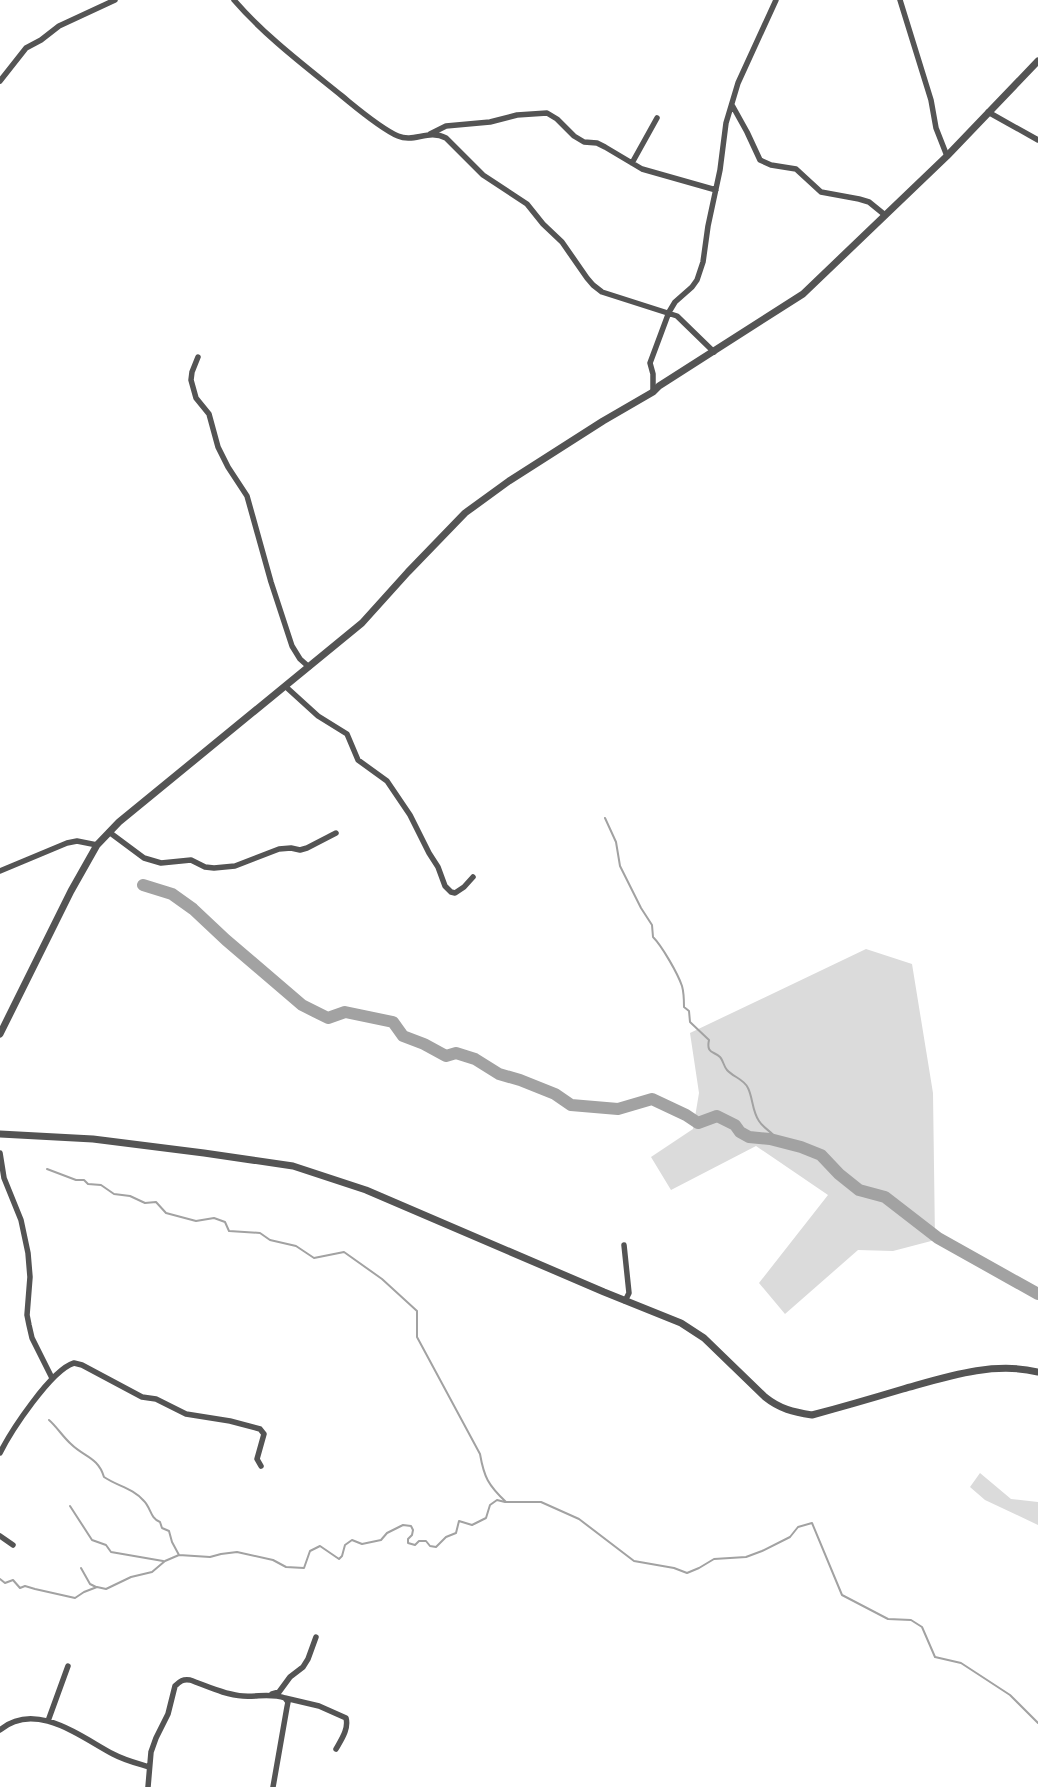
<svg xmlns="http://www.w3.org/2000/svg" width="1038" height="1787" font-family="'PT Sans Narrow',sans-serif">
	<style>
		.green { fill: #dbdbdb }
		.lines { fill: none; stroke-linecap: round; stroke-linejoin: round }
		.stream { stroke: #a2a2a2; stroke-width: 2 }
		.river { stroke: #a2a2a2; stroke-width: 12 }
		.minor { stroke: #545454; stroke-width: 5.5 }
		.tertiary { stroke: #545454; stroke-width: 7 }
	</style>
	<rect width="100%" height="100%" fill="#fff"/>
	<path class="green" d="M866,949L912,964L933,1093L935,1240L893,1251L858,1250L785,1314L759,1283L828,1195L756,1146L671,1190L651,1157L693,1129L699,1093L690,1033Z
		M980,1473L1011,1499L1038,1502V1525L985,1500L970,1487Z"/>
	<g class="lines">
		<path class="stream" d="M605,818L616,842L620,866L641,908L652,925L653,937C662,946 678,974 682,986C684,993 684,1000 684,1007L689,1011L690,1022L709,1040C706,1054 714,1051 720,1057C723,1060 724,1067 727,1070C733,1077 744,1079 748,1088C753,1098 752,1111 759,1121C764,1129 773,1132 777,1140
			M47,1169L76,1180H84L88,1184L101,1185L114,1194L130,1196L145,1203L156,1202L166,1213L196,1221L214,1218L225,1222L229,1231L260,1233L270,1240L296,1246L314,1258L344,1252L382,1279L417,1311V1337L480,1454C484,1477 488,1485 506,1502H541L579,1519L634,1561L674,1568L687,1573L699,1568L714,1559L746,1557L762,1551L790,1537L798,1527L812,1523L842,1595L888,1619L911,1620L922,1627L935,1657L961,1663L1010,1695L1038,1723
			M49,1420C57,1427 63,1437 71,1444C84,1457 98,1457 104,1477C117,1486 133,1488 144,1501C151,1508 150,1518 160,1522L162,1528L169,1531L172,1542L179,1555
			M70,1506L92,1540L106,1545L111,1552L163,1561
			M81,1568L90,1584L96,1587
			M0,1579L5,1583L13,1580L20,1588L25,1586L35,1589L75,1598L84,1592L97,1587L106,1589L131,1577L152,1572L165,1561L179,1555L210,1557L221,1554L237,1552L273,1560L286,1567L304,1568L310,1551L320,1546L339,1559L342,1556L345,1545L352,1540L362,1544L381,1540L387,1533L403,1525L411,1526L413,1530L412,1535L408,1539V1543L415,1545L419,1541H426L430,1546L436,1547L446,1537L456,1533L459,1521L472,1525L486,1518L490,1505L497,1500L505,1502"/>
		<path class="river" d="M143,885L172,894L193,909L226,940L302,1005L328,1018L345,1012L393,1022L403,1036L424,1044L446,1056L456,1053L475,1059L499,1074L520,1080L555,1094L571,1105L618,1109L652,1099L686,1115L698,1123L717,1116L735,1125L740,1132L749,1137L770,1139L801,1147L821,1155L839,1174L859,1190L885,1197L938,1238L1038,1294"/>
		<path class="minor" d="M234,0C265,36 305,66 342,96C358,109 380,128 398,136C414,143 428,129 446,138L483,175L527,204L543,224L562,242L587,278L593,285L602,292L677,316L714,352
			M900,0L931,100L936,128L947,156
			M0,81L26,48L41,40L59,26L115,0
			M732,105L747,132L760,160L771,165L796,169L821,192L859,199L869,202L885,215
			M988,112L1038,140
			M430,134L446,126L490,122L517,115L547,113L557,119L574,136L584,142L597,143L605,147L642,169L716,190
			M632,163L657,118
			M198,357L192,372L191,380L196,398L209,414L218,447L228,467L247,496L271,582L292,646L300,659L309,667
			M653,392V374L650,363L669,312L675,302L692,287L697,280L703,262L708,226L720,170L726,123L738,83L776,0
			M285,686L318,716L347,734L358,760L387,781L410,815L429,853L438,867L445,886L451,892L455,893L464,887L473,877
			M109,832L144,858L161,863L191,860L205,867L214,868L235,866L279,849L291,848L300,850L307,848L336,833
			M0,871L67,843L77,841L97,845
			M0,1153L4,1178L21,1220L28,1253L30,1277L27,1315L29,1325L32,1338L52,1378
			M624,1245L629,1293L625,1301
			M0,1453C11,1431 51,1370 74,1363L82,1365L142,1397L156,1399L186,1414L230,1421L260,1429L264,1434L257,1459L261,1466
			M0,1536L13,1545
			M272,1694L279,1692L290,1677L303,1667L308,1659L316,1637
			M285,1698L319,1706L346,1718C349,1729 341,1740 336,1749
			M48,1721L68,1666
			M0,1730C35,1700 81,1737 113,1754C124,1760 136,1763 149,1767
			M148,1787L151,1752L156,1738L168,1714L175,1686C180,1681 183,1679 190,1680C207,1686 225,1695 243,1696C258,1697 271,1693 285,1698L288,1702L287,1707L273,1787"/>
		<path class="tertiary" d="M0,1034L71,891L97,845L119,822L362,623L408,572L465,513L509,481L603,421L653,392L659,386L803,294L947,156L1038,61
			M0,1134L93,1139L204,1153L293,1166L366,1190L604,1292L681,1323L704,1338L765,1397C780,1409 793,1412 812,1415C842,1407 873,1398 903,1389C946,1377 993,1361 1038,1372"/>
	</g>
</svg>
